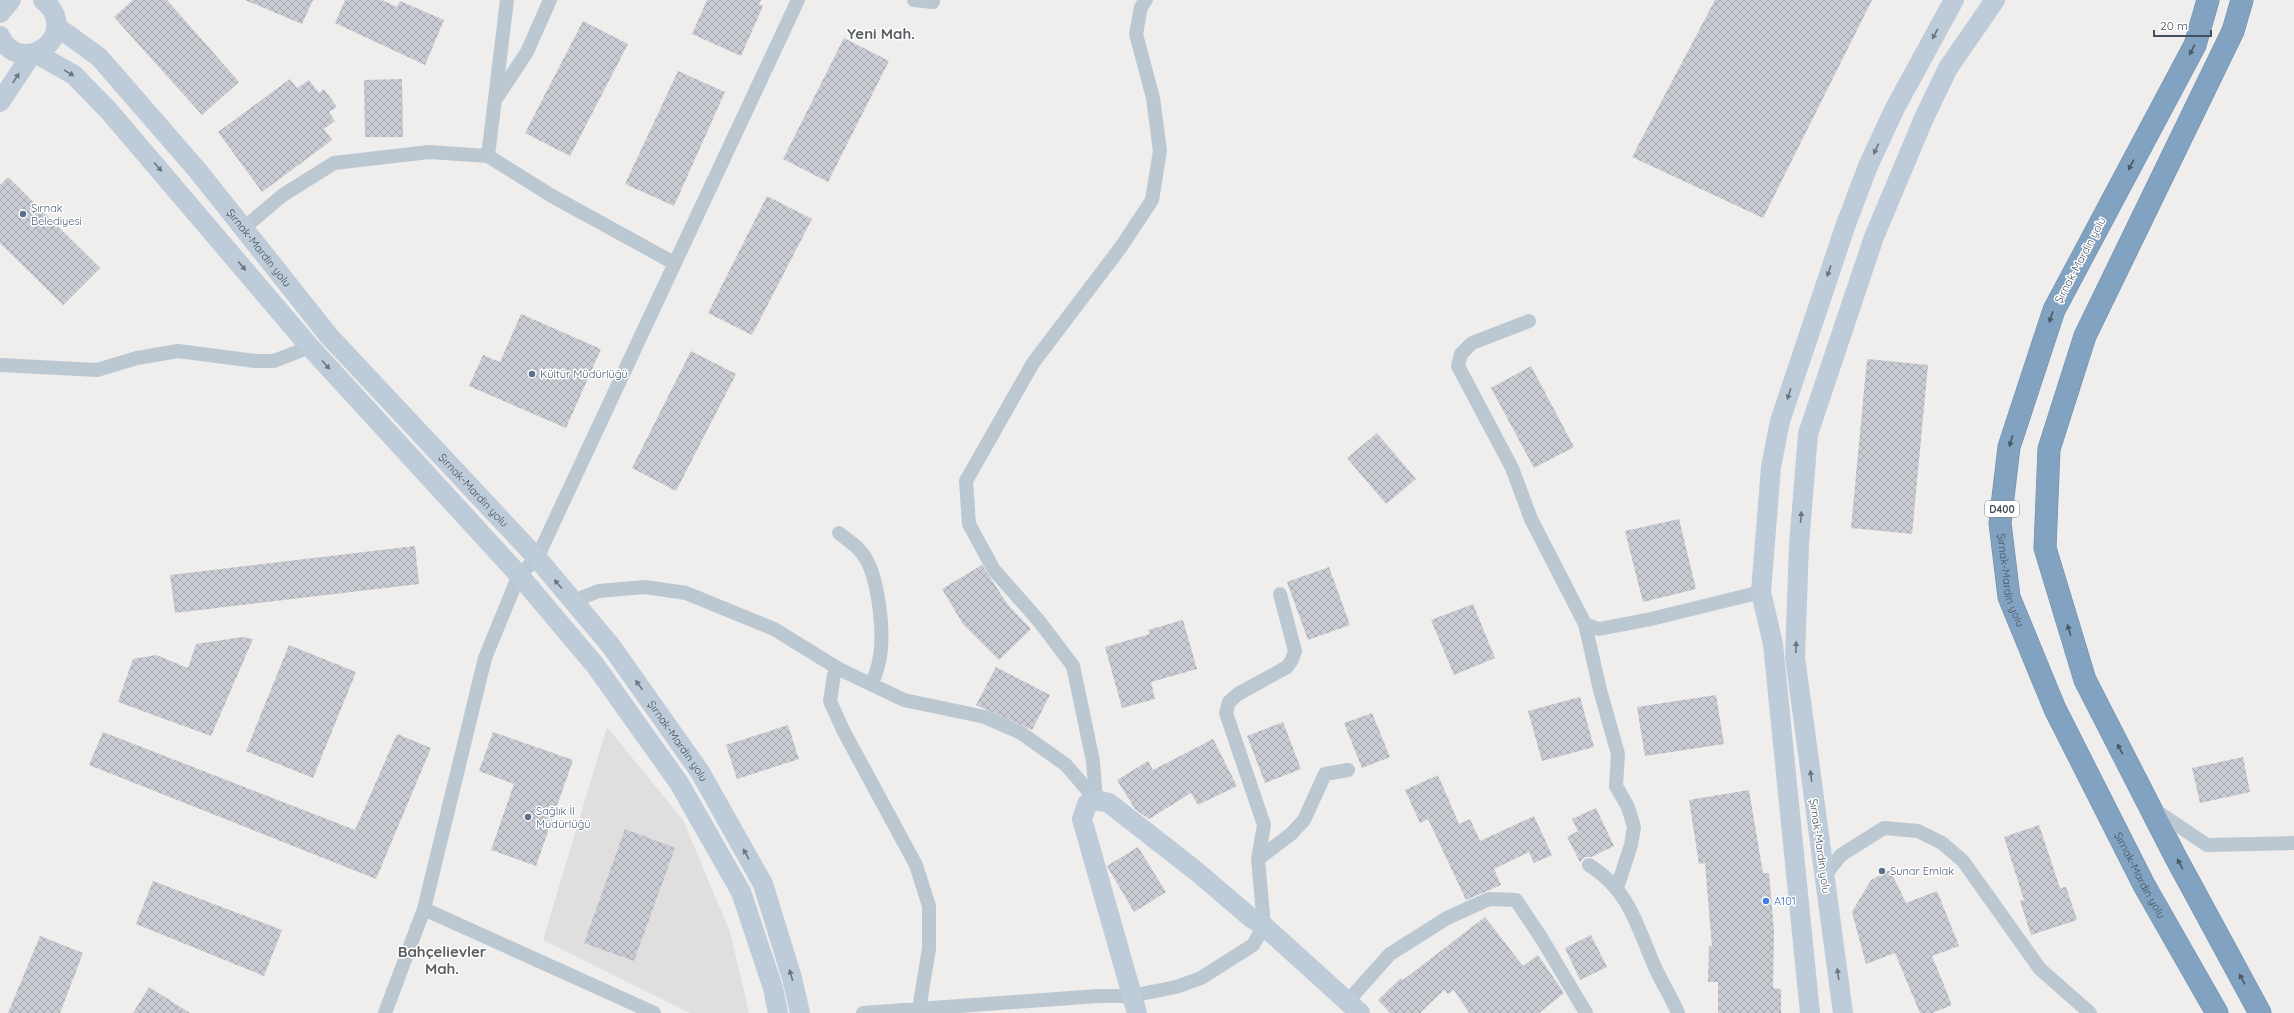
<svg xmlns="http://www.w3.org/2000/svg" width="2294" height="1013" font-family="Quicksand,sans-serif">
	<style>
		.education { fill: #e1dedf }
		.building { fill: url(#building-cross-hatch) }
		.lines { fill: none; stroke-linecap: round; stroke-linejoin: round }
		.highway-casing { stroke: #6c8dac; stroke-width: 23 }
		.street { stroke: #bcc8d1; stroke-width: 14 }
		.secondary { stroke: #becbd8; stroke-width: 20 }
		.highway { stroke: #81a2c0; stroke-width: 22 }
		.oneway { fill: #697681 }
		.oneway2 { fill: #4a5966 }
		.service-dot { fill: #5c6f8a; stroke: #fff; stroke-width: 1.5 }
		.shop-dot { fill: #3f7fe0; stroke: #fff; stroke-width: 1.5 }
		.labels { text-anchor: middle; dominant-baseline: central; stroke-width: 3; stroke-linejoin: round; paint-order: stroke }
		.shield { fill: #fff; stroke: #7c858d; stroke-width: 1 }
		.shield-label { font-size: 10px; font-weight: bold; fill: #44515c }
		.service-label { font-size: 11px; fill: #4e5e75; stroke: #fff; text-anchor: start }
		.street-label { font-size: 11px; fill: #44515c; stroke: #fff }
		.shop-label { font-size: 11px; fill: #366cbe; stroke: #fff; text-anchor: start }
		.district-label { font-size: 15px; font-weight: bold; fill: #595e62; stroke: #fff }
	</style>
	<defs>
		<pattern id="building-cross-hatch" width="8" height="8" patternUnits="userSpaceOnUse"><rect width="8" height="8" fill="#c9ccd2"/><path d="M0 0l8 8M0 8l8-8" fill="none" stroke="#a5a8ae"/></pattern>
	</defs>
	<rect width="100%" height="100%" fill="#f0eded"/>
	<path class="education" d="M607,727L683,820L730,932L749,1013H690L543,940Z"/>
	<path class="building" d="M133,0H167L239,82L202,115L114,17Z
		M245,0H313L302,24Z
		M345,0H382L397,7L400,1L444,20L425,65L335,23Z
		M707,0H761L759,4L763,6L741,56L692,34Z
		M1715,0H1872L1763,218L1632,157Z
		M583,21L628,44L570,156L525,133Z
		M844,38L889,61L828,182L783,159Z
		M678,71L725,92L674,206L625,184Z
		M290,79L297,88L309,80L319,93L324,89L337,107L329,112L335,121L324,129L332,140L262,192L218,132Z
		M402,79L403,137H365L364,80Z
		M8,177L100,268L63,305L0,243V185Z
		M767,196L812,219L752,335L708,313Z
		M521,314L601,349L566,428L469,386L483,355L500,362Z
		M691,351L736,374L676,491L632,468Z
		M1867,359L1928,365L1912,534L1851,528Z
		M1531,366L1574,447L1534,468L1491,388Z
		M1377,433L1416,479L1386,504L1347,458Z
		M1679,519L1696,589L1643,602L1625,531Z
		M415,546L419,584L175,613L170,575Z
		M982,565L1008,605L1031,629L999,660L963,624L942,589Z
		M1329,567L1350,625L1308,640L1287,582Z
		M1473,604L1495,658L1454,675L1431,620Z
		M1183,620L1197,669L1151,682L1155,699L1122,708L1105,647L1150,634L1148,630Z
		M242,637L253,639L211,736L118,702L133,659L156,655L188,668L196,644Z
		M289,645L356,672L313,778L246,751Z
		M996,667L1050,695L1032,730L976,705Z
		M1716,695L1724,744L1645,756L1637,707Z
		M1580,697L1594,747L1542,761L1528,711Z
		M1372,713L1390,757L1362,768L1344,723Z
		M1283,722L1301,769L1265,783L1247,736Z
		M788,725L799,759L737,779L726,745Z
		M103,732L355,830L397,734L431,748L376,879L89,765Z
		M493,732L573,760L536,866L491,850L514,784L479,771Z
		M1213,739L1237,786L1198,805L1191,793L1149,819L1135,809L1117,780L1148,761L1153,770Z
		M2243,757L2250,792L2200,803L2192,768Z
		M1438,775L1459,824L1470,819L1480,841L1534,816L1552,855L1534,863L1529,852L1494,869L1501,885L1466,900L1428,819L1420,823L1405,790Z
		M1749,790L1763,873H1769L1774,930L1773,988L1781,989V1013H1718V982H1708L1709,946H1712L1705,863L1699,864L1689,800Z
		M1596,808L1614,846L1591,857H1585L1580,862L1567,837L1578,831L1572,819Z
		M2039,825L2060,888L2066,887L2077,920L2031,935L2020,901L2024,900L2004,837Z
		M625,829L675,848L634,961L584,943Z
		M1138,847L1166,892L1134,912L1107,866Z
		M1890,870L1906,903L1937,891L1959,946L1932,956L1952,1005L1932,1013H1920L1895,953L1866,964L1852,912L1871,880Z
		M153,881L282,930L264,976L136,924Z
		M1485,917L1523,966L1538,955L1564,993L1539,1013H1469L1454,990L1448,994L1444,990L1420,1013H1390L1378,1000L1401,978L1403,980Z
		M1591,935L1607,967L1580,980L1565,948Z
		M40,936L83,953L60,1013H8Z
		M149,987L190,1013H133Z"/>
	<g class="lines">
		<defs>
			<g id="highway">
				<path id="s2" d="M2208,0L2195,45L2054,310L2009,447L2000,523L2009,597L2055,709L2144,885L2217,1013"/>
				<path d="M2242,0L2233,31L2085,336L2049,449L2045,548L2085,680L2175,856L2260,1013"/>
			</g>
		</defs>
		<use href="#highway" class="highway-casing"/>
		<path class="street" d="M914,0L933,2V0
			M496,99L527,52L550,0
			M488,156L507,0
			M245,227L283,195L334,163L429,152L488,156L552,196L674,263
			M1529,321L1472,343L1461,354L1458,366L1512,468L1531,519L1585,624L1600,690L1618,754L1616,786L1628,807L1634,827L1631,845L1617,888
			M0,365L97,370L137,358L178,351L255,361H274L310,347
			M839,533C846,539 856,545 862,553C879,574 885,636 879,661C878,669 874,677 872,685
			M573,601L599,591L645,587L686,593L774,629L839,669L904,700L985,717L1021,733L1066,765L1096,800
			M1585,624L1599,629L1651,619L1761,592
			M839,669L834,675L830,701L843,730L916,865L929,906V949L919,1009
			M1096,800L1093,761L1073,666L1039,621L994,570L969,524L966,481L1033,363L1121,247L1152,200L1160,151L1153,98L1136,34L1141,7L1146,0
			M2152,808L2207,845L2294,843
			M1258,859L1291,834L1304,820L1325,774L1348,770
			M1589,865C1626,888 1635,919 1651,958C1658,977 1670,994 1678,1013
			M1824,876L1841,855L1884,828L1918,831L1942,843L1963,861L2040,969L2090,1013
			M424,909L654,1013
			M1348,1001L1390,954L1447,918L1489,899L1516,900L1542,939L1586,1013
			M385,1013L424,909L485,658L519,575L537,558L798,0
			M863,1013L1098,996H1131L1176,987L1201,978L1253,945L1264,926L1258,859L1264,825L1226,713L1229,702L1238,694L1287,667L1292,660L1295,651L1280,594"/>
		<g class="secondary">
			<path d="M0,13L11,0"/>
			<path id="s1" d="M56,26L99,57L198,171L329,336L537,558L611,646L700,772L763,884L792,978L800,1013"/>
			<path d="M0,36C21,80 84,34 43,0"/>
			<path d="M35,53L74,75L109,111L310,347L519,575L595,665L679,783L741,892L773,988L778,1013"/>
			<path d="M0,102L32,54"/>
			<path d="M1137,1013L1082,819L1087,804L1096,800L1109,803L1196,871L1250,917L1264,926L1360,1013"/>
			<path d="M1810,1013L1773,644L1761,592L1771,467L1780,421L1845,227L1868,166L1895,108L1954,0"/>
			<path d="M1843,1013L1795,657L1799,545L1808,434L1874,237L1924,118L1948,68L1995,0"/>
		</g>
		<use href="#highway" class="highway"/>
	</g>
	<defs><path id="oneway-solid" d="M-6-.8H1V-3.2L6.5 0L1 3.2V.8H-6Z"/></defs>
	<g class="oneway">
		<use href="#oneway-solid" transform="translate(1935 34) rotate(119)"/>
		<use href="#oneway-solid" transform="translate(69 73) rotate(31)"/>
		<use href="#oneway-solid" transform="translate(16 78) rotate(-57)"/>
		<use href="#oneway-solid" transform="translate(1876 149) rotate(115)"/>
		<use href="#oneway-solid" transform="translate(158 167) rotate(49)"/>
		<use href="#oneway-solid" transform="translate(242 266) rotate(50)"/>
		<use href="#oneway-solid" transform="translate(1829 271) rotate(109)"/>
		<use href="#oneway-solid" transform="translate(326 365) rotate(48)"/>
		<use href="#oneway-solid" transform="translate(1789 394) rotate(108)"/>
		<use href="#oneway-solid" transform="translate(1801 517) rotate(-85)"/>
		<use href="#oneway-solid" transform="translate(558 584) rotate(-130)"/>
		<use href="#oneway-solid" transform="translate(1796 647) rotate(-88)"/>
		<use href="#oneway-solid" transform="translate(639 685) rotate(-126)"/>
		<use href="#oneway-solid" transform="translate(1811 776) rotate(-97)"/>
		<use href="#oneway-solid" transform="translate(746 854) rotate(-119)"/>
		<use href="#oneway-solid" transform="translate(1838 974) rotate(-98)"/>
		<use href="#oneway-solid" transform="translate(791 975) rotate(-106)"/>
	</g>
	<g class="oneway2">
		<use href="#oneway-solid" transform="translate(2192 50) rotate(117)"/>
		<use href="#oneway-solid" transform="translate(2131 165) rotate(118)"/>
		<use href="#oneway-solid" transform="translate(2051 317) rotate(108)"/>
		<use href="#oneway-solid" transform="translate(2011 441) rotate(107)"/>
		<use href="#oneway-solid" transform="translate(2069 630) rotate(-107)"/>
		<use href="#oneway-solid" transform="translate(2120 749) rotate(-117)"/>
		<use href="#oneway-solid" transform="translate(2180 864) rotate(-118)"/>
		<use href="#oneway-solid" transform="translate(2242 979) rotate(-118)"/>
	</g>
	<g class="service-dot">
		<circle cx="23" cy="214" r="4"/>
		<circle cx="532" cy="374" r="4"/>
		<circle cx="528" cy="817" r="4"/>
		<circle cx="1882" cy="871" r="4"/>
	</g>
	<circle class="shop-dot" cx="1766" cy="901" r="4"/>
	<g class="labels">
		<rect class="shield" x="1985" y="501" width="34" height="16" rx="3"/>
		<g class="shield-label">
			<text x="2002" y="509">D400</text>
		</g>
		<g class="service-label">
			<text x="31" y="208">Şırnak<tspan x="31" dy="13">Belediyesi</tspan></text>
			<text x="540" y="374">Kültür Müdürlüğü</text>
			<text x="536" y="811">Sağlık İl<tspan x="536" dy="13">Müdürlüğü</tspan></text>
			<text x="1890" y="871">Sunar Emlak</text>
		</g>
		<g class="street-label">
			<text stroke="none"><textPath href="#s1" startOffset="302">Şırnak-Mardin yolu</textPath></text>
			<text transform="translate(2080 260) rotate(-62)">Şırnak-Mardin yolu</text>
			<text stroke="none"><textPath href="#s1" startOffset="626">Şırnak-Mardin yolu</textPath></text>
			<text stroke="none"><textPath href="#s2" startOffset="626">Şırnak-Mardin yolu</textPath></text>
			<text stroke="none"><textPath href="#s1" startOffset="950">Şırnak-Mardin yolu</textPath></text>
			<text transform="translate(1820 846) rotate(82)">Şırnak-Mardin yolu</text>
			<text stroke="none"><textPath href="#s2" startOffset="950">Şırnak-Mardin yolu</textPath></text>
		</g>
		<g class="shop-label">
			<text x="1774" y="901">A101</text>
		</g>
		<g class="district-label">
			<text x="881" y="33">Yeni Mah.</text>
			<text x="442" y="951">Bahçelievler<tspan x="442" dy="17">Mah.</tspan></text>
		</g>
	</g>
	<path d="M2154 30v6h57v-6" fill="none" stroke="#44515c" stroke-width="2"/>
	<text x="2160" y="30" font-size="12" fill="#44515c" stroke="#ffffff" stroke-width="3" paint-order="stroke">20 m</text>
</svg>
